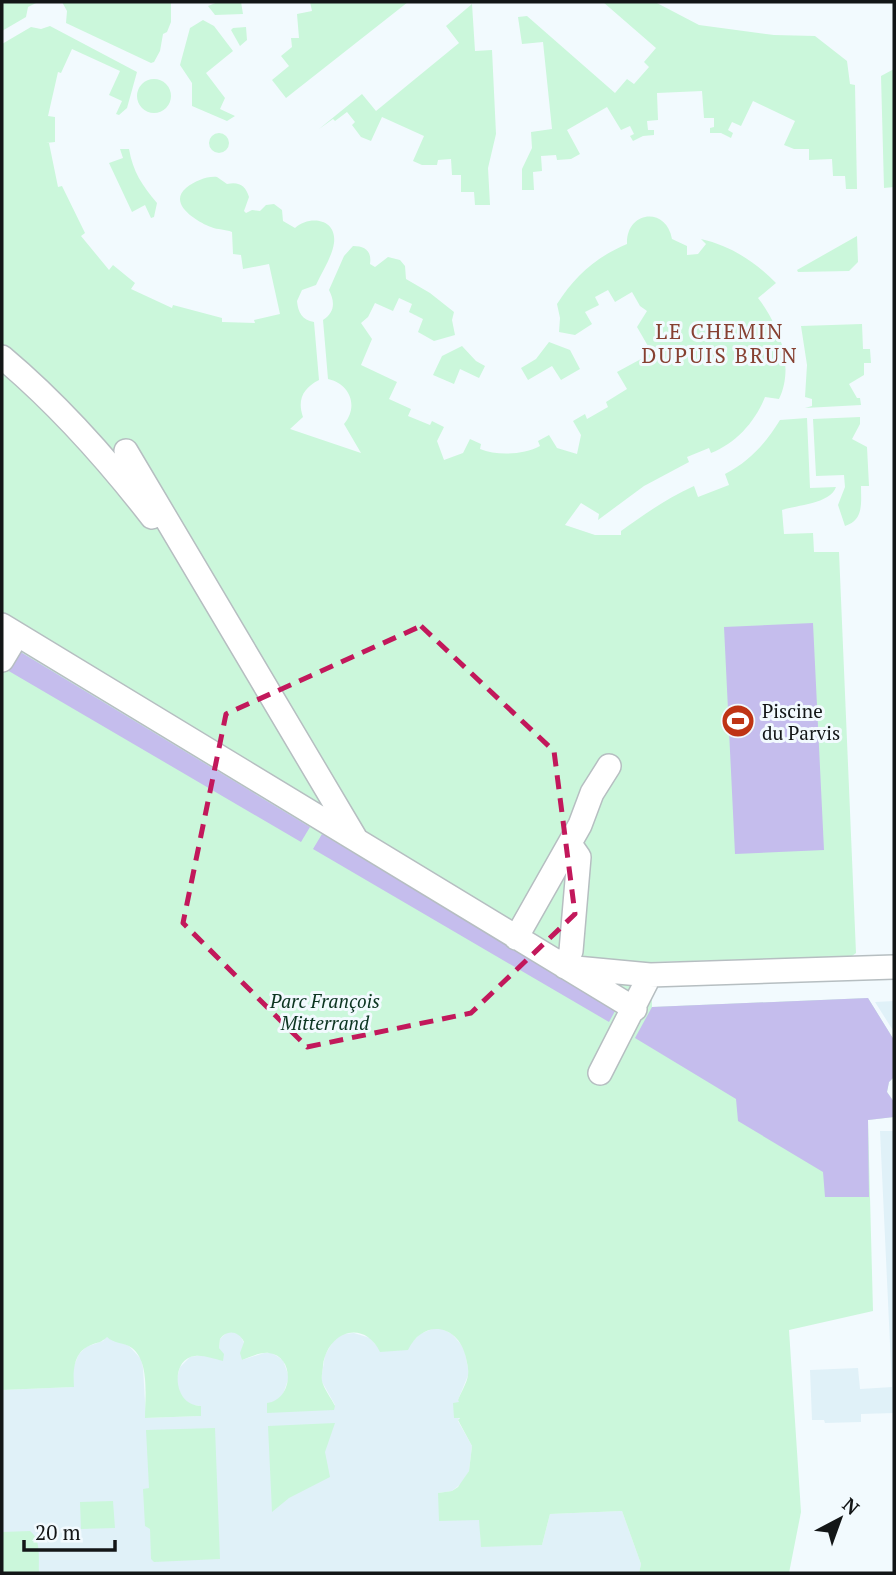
<svg xmlns="http://www.w3.org/2000/svg" width="896" height="1575" font-family="'PT Serif',serif">
	<style>
		.built { fill: #e0f1f8 }
		.green { fill: #cbf7db }
		.water { fill: #c5bded }
		.lines { fill: none; stroke-linecap: round; stroke-linejoin: round }
		.pedestrian-casing { stroke: #b6bec1; stroke-width: 26 }
		.pedestrian { stroke: #fff; stroke-width: 23 }
		.marked { fill: none; stroke: #c2185b; stroke-width: 5; stroke-dasharray: 14 9; stroke-linejoin: round }
		.labels { text-anchor: middle; dominant-baseline: central; stroke-width: 6; stroke-linejoin: round; paint-order: stroke }
		.poi-label { font-size: 19px; fill: #131617; stroke: #f2fafe; text-anchor: start }
		.park-label { font-size: 19px; font-style: italic; fill: #0b3420; stroke: #f2fafe }
		.neighbourhood-label { font-size: 21px; letter-spacing: 2px; fill: #864031; stroke: #f2fafe }
	</style>
	<rect width="100%" height="100%" fill="#f2fafe"/>
	<path class="built" d="M894,1001V1032L875,1002Z
		M880,1131H894V1413L861,1414V1422L825,1423L824,1420H812L810,1370L858,1368L860,1389L892,1387Z
		M432,1329H442L452,1334L464,1348L469,1373L458,1400L460,1401L454,1418L459,1417L458,1421L472,1446L469,1471L462,1483L452,1491L438,1493L480,1520L481,1546L542,1545L550,1514L622,1511L641,1564L639,1573H2V1390L73,1387V1368L79,1354L86,1347L103,1341L107,1336L129,1346L141,1359L143,1368L146,1418L201,1416V1406L192,1405L184,1400L180,1393L176,1382L180,1367L190,1357L221,1352L219,1348L220,1339L227,1332H234L240,1335L244,1343L242,1360L264,1353H272L283,1360L289,1377L282,1397L274,1402L332,1407L335,1405L321,1380L325,1355L334,1340L343,1334L354,1333L370,1338L377,1346L412,1342L420,1334Z"/>
	<path class="green" d="M2,2H38L28,7L26,17L2,31Z
		M62,2H171V22L167,32L163,34L160,51L154,62L151,63L66,23L67,11Z
		M218,2H241L243,14L215,15L208,6Z
		M310,2H408L286,98L272,80L289,66L281,56L292,47L291,38H299L297,14L312,11Z
		M603,2H655L699,25L774,35L815,36L847,61L850,84L855,85L857,189H846L845,176H833L832,159L809,160V149H794L784,145L795,121L753,101L741,126L732,122L728,130L733,133L731,138L721,133H710V128L714,127V118H704L702,91L657,93L658,120L647,121L648,130H654V135L643,136L633,141L630,136L634,134L630,126L621,130L607,107L567,130L580,154L571,159L557,160L556,155L541,156L542,171L533,172L534,190H522V169L532,148L531,132L552,129L543,42L522,44L518,17L527,16L615,93L627,79L634,84L649,67L644,62L656,48Z
		M472,4L475,51L492,50L496,134L488,168L490,205H475L474,192H461V175H452L451,159L438,160L437,165H422L413,161L424,136L382,117L371,141L361,137L352,125L355,122L347,112L335,121L333,119L319,129L362,94L376,111L459,43L446,26Z
		M203,20L214,26L233,51L206,73L225,98L220,109L235,116L227,121L192,106V83L180,65L190,28Z
		M50,26L137,72L127,108L119,115L116,114L122,101L109,95L120,71L72,49L61,73L58,72L48,116L55,117V142L46,143H49L58,187L62,186L85,233L81,236L109,270L113,265L135,283L131,289L172,308L173,305L222,318V322L255,323L254,320L280,314L269,264L243,269L241,255L233,254L232,232C225,229 218,230 211,227C198,222 167,204 186,188C195,181 207,176 217,177L227,184C239,181 246,186 249,197L244,211L246,213L252,210L260,211L266,205L274,204L282,210L283,221L295,228C309,215 337,218 334,243C332,257 322,272 316,285L302,290L297,301C298,312 302,320 314,322L319,380C303,388 297,400 303,417L290,429L361,453L344,424C359,406 350,384 328,379L323,320C335,312 335,302 329,290L344,256L353,246C365,246 372,251 370,264L375,267L388,257L400,260L405,266L406,279L430,293L454,312L452,320L455,335L434,341L418,332L423,319L409,312L412,304L399,298L393,311L375,303L368,317L361,323L372,339L361,365L397,382L389,399L411,409L408,416L430,425L432,421L444,427L437,441L444,460L463,453L470,439L481,444L480,449C497,456 523,455 540,446L538,441L549,435L557,448L577,454L581,435L573,421L585,414L587,419L608,407L606,402L627,389L617,372L652,353L637,327L647,311L640,306L632,292L615,302L608,290L595,297L599,305L585,312L592,324L575,335L559,332L560,318L557,304C575,276 596,257 627,244C626,211 666,206 672,239L687,246V255L698,254L706,244L701,239C731,246 754,261 776,283L758,298C779,325 795,366 779,399L765,397C755,422 736,443 711,453L709,448L687,457L689,462L644,486L598,520L599,514L581,503L565,525L595,535H621V531C645,514 667,498 694,486L698,497L729,485L725,474C750,461 765,444 780,420L807,418L810,488L836,487C830,504 797,505 782,510L784,534L813,533L814,552H839L856,953L852,956L841,957L651,962L652,1007L868,998L894,1040V1077L889,1082L887,1092L894,1102V1117L868,1120L873,1311L789,1330L801,1512L789,1573H639L641,1564L622,1511L550,1514L542,1545L481,1547L479,1520L439,1521L438,1493L452,1491L458,1487L469,1471L472,1446L458,1420L460,1418H454L453,1403L459,1402L458,1400C461,1392 467,1383 468,1375C469,1370 467,1363 466,1358C459,1324 423,1318 408,1350L380,1352C364,1319 328,1331 323,1365C323,1370 321,1376 322,1381C324,1389 331,1398 335,1406L334,1410L267,1413V1403C294,1399 295,1356 269,1353C260,1352 251,1357 242,1360L240,1353L244,1342C239,1331 227,1329 220,1339L219,1348L224,1354L223,1361C214,1359 204,1355 195,1356C170,1358 172,1406 201,1406V1416L145,1418C145,1398 150,1362 132,1348C124,1342 114,1344 107,1337C101,1343 98,1342 91,1345C73,1352 73,1371 74,1387L2,1390V44L31,27L41,29Z
		M246,27L247,40L240,46L231,30L233,28Z
		M894,69V187L884,188L881,76Z
		M137 96a17 17 0 1 1 34 0a17 17 0 1 1-34 0Z
		M209 143a10 10 0 1 1 20 0a10 10 0 1 1-20 0Z
		M120,149H129C133,172 142,185 157,203L154,217L151,218L145,205L132,212L109,163L123,158Z
		M857,236L858,262L849,271L798,272L797,270Z
		M862,324L863,349H870L871,363H864V375L849,384L857,398H860L861,405L805,408L812,406V399L805,397L807,365L801,326Z
		M549,342L570,350L580,369L561,380L552,366L528,380L521,368L536,359Z
		M462,346L476,361L485,366L479,378L460,369L454,384L433,375L442,356Z
		M860,417V424L852,439L867,447L869,486H861C861,503 864,520 845,526L838,505L845,487L844,475L816,476L813,419Z
		M335,1423L325,1452L330,1477L289,1498L272,1512L268,1426Z
		M215,1428L220,1559L154,1562L151,1559L150,1529L145,1526L143,1489L149,1488L146,1430Z
		M113,1501L115,1528L81,1529L80,1502Z
		M30,1531C42,1540 38,1560 39,1573H2V1532Z"/>
	<path class="water" d="M813,623L824,850L735,854L724,627Z
		M19,651L310,827L301,842L7,670Z
		M322,834L615,1011L609,1022L313,849Z
		M868,998L894,1040V1077L889,1082L887,1092L894,1102V1117L868,1120L869,1197H825L823,1172L738,1121L736,1099L635,1038L652,1007Z"/>
	<g class="lines">
		<defs>
			<path id="pedestrian" d="M2,357C58,404 107,459 152,517
				M126,451L356,839
				M2,625L635,1009
				M2,660L17,635
				M570,844L579,857L571,951L565,967L650,975L894,967
				M516,938L580,825L592,793L609,766
				M600,1073L650,975"/>
		</defs>
		<use href="#pedestrian" class="pedestrian-casing"/>
		<use href="#pedestrian" class="pedestrian"/>
	</g>
	<path class="marked" d="M421,626L554,751L575,914L471,1013L307,1047L183,923L226,714Z"/>
	<defs>
		<symbol id="stadium-disc" viewBox="-11 -11 22 22"><circle r="9.5" fill="#bf3415" stroke="#f2fafe"/><path d="M0-5a6.5 5 0 1 0 0 10a6.5 5 0 1 0 0-10ZM-3.5-1.8h7v3.6h-7Z" fill="#fff"/></symbol>
	</defs>
	<g fill-rule="evenodd">
		<use href="#stadium-disc" x="719" y="702" width="38" height="38"/>
	</g>
	<g class="labels">
		<g class="poi-label">
			<text x="762" y="710">Piscine<tspan x="762" dy="22">du Parvis</tspan></text>
		</g>
		<g class="park-label">
			<text x="325" y="1000">Parc François<tspan x="325" dy="22">Mitterrand</tspan></text>
		</g>
		<g class="neighbourhood-label">
			<text x="720" y="331">LE CHEMIN<tspan x="720" dy="24">DUPUIS BRUN</tspan></text>
		</g>
	</g>
	<rect width="896" height="1575" fill="none" stroke="#131617" stroke-width="7"/>
	<g transform="translate(840 1519) rotate(41)" stroke="#f2fafe" stroke-width="5" paint-order="stroke">
	<path d="M0-5L12 26L0 18L-12 26Z" fill="#131617"/>
	<text y="-10" font-size="19" font-weight="bold" text-anchor="middle" fill="#131617">N</text>
	</g>
	<path d="M24 1540v10h91v-10" fill="none" stroke="#131617" stroke-width="3.5"/>
	<text x="35" y="1540" font-size="21" fill="#131617" stroke="#f2fafe" stroke-width="5" paint-order="stroke">20 m</text>
</svg>
